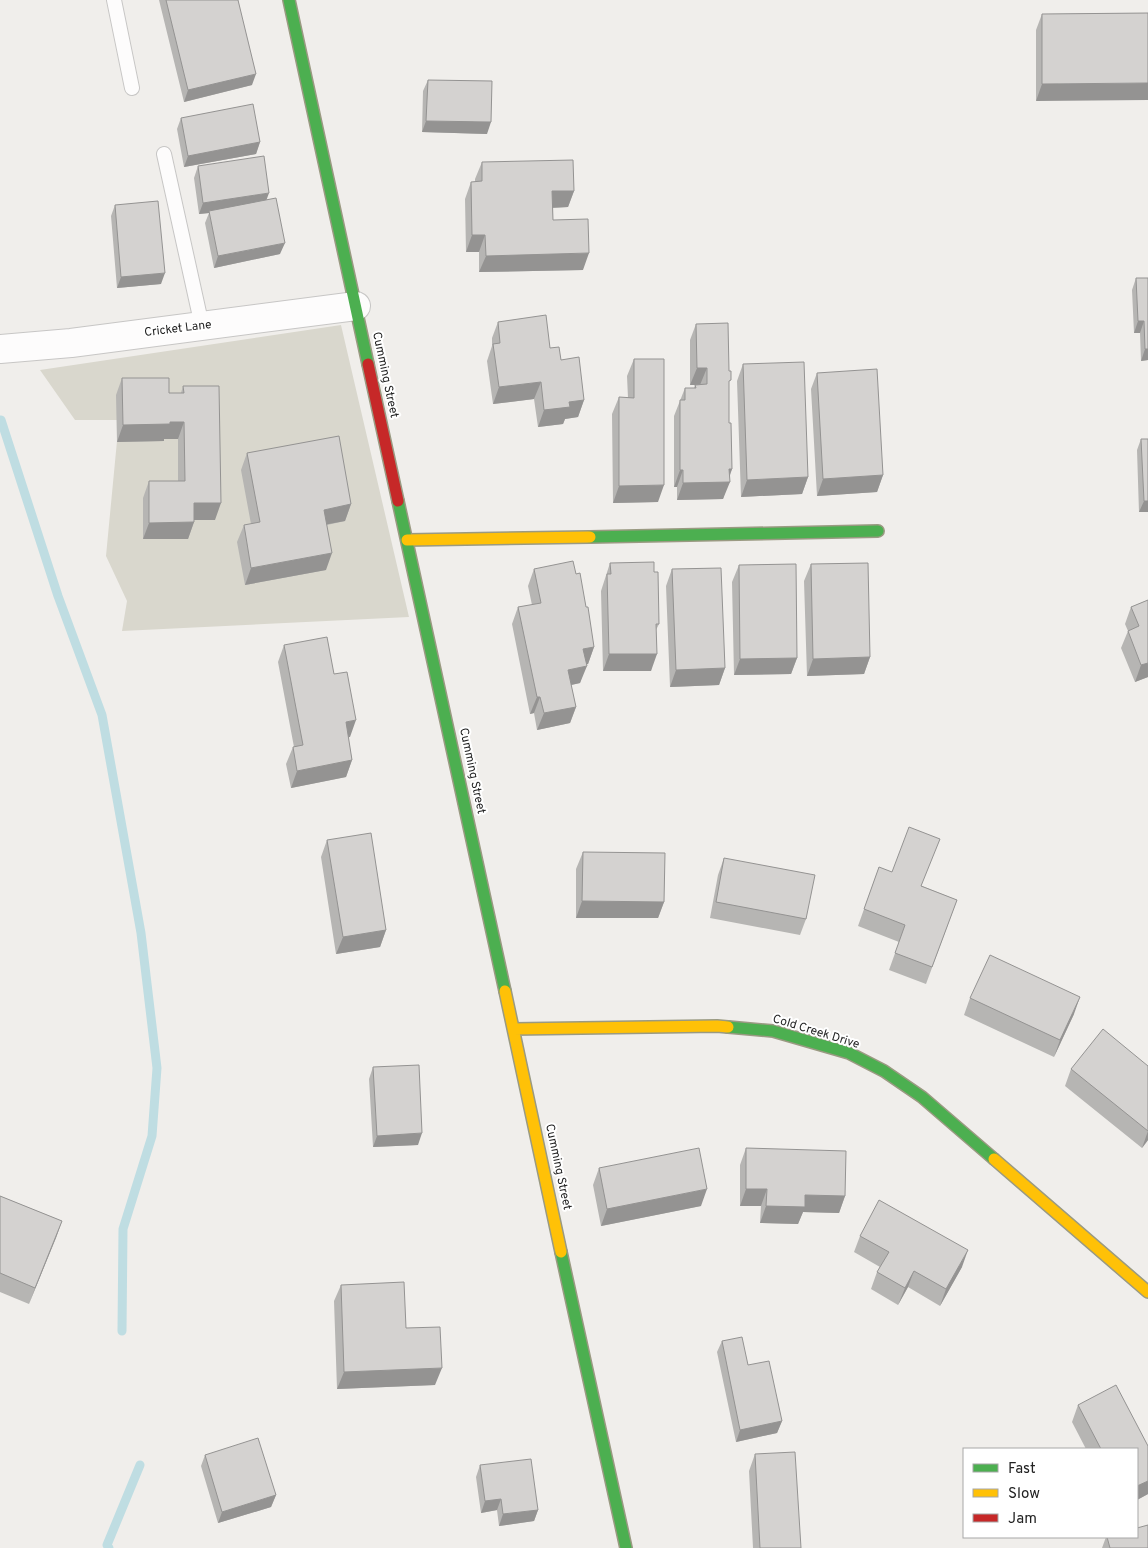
<svg xmlns="http://www.w3.org/2000/svg" width="1148" height="1548" font-family="Overpass,sans-serif">
	<style>
		.construction { fill: #d9d7cd }
		.lines { fill: none; stroke-linecap: round; stroke-linejoin: round }
		.stream { stroke: #bfdde2; stroke-width: 9 }
		.lane-casing { stroke: #c7c6c5; stroke-width: 16 }
		.street-casing { stroke: #c7c6c5; stroke-width: 30 }
		.fast-casing { stroke: #9a9a82; stroke-width: 14 }
		.slow-casing { stroke: #9a9a82; stroke-width: 14 }
		.jam-casing { stroke: #9a9a82; stroke-width: 14 }
		.lane { stroke: #fdfcfc; stroke-width: 14 }
		.street { stroke: #fdfcfc; stroke-width: 28 }
		.fast { stroke: #4caf50; stroke-width: 11 }
		.slow { stroke: #ffc107; stroke-width: 11 }
		.jam { stroke: #c62828; stroke-width: 11 }
		.wall { fill: #b6b5b3 }
		.shaded-wall { fill: #949392 }
		.building { fill: #d4d2d0; stroke: #949392 }
		.labels { text-anchor: middle; dominant-baseline: central; stroke-width: 4; stroke-linejoin: round; paint-order: stroke }
		.street-label { font-size: 12px; fill: #222; stroke: #fff }
	</style>
	<rect width="100%" height="100%" fill="#f0eeeb"/>
	<path class="construction" d="M341,325L409,617L122,631L127,601L106,556L119,420H75L40,370Z"/>
	<g class="lines">
		<path class="stream" d="M1,420L58,596L102,715L141,933L157,1068L152,1136L123,1229L122,1331
			M109,1548L107,1545L140,1465"/>
		<defs>
			<path id="lane" d="M114,0L132,88
				M164,154L202,326"/>
			<path id="street" d="M0,349L71,343L356,306"/>
			<path id="fast" d="M289,0L368,364
				M398,501L505,991
				M590,537L878,531
				M728,1027L773,1031L849,1053L884,1071L922,1097L994,1159
				M561,1252L626,1548"/>
			<path id="slow" d="M407,540L590,537
				M505,991L561,1252
				M514,1029L717,1026L728,1027
				M994,1159L1148,1292"/>
			<path id="jam" d="M368,364L398,501"/>
		</defs>
		<use href="#lane" class="lane-casing"/>
		<use href="#street" class="street-casing"/>
		<use href="#fast" class="fast-casing"/>
		<use href="#slow" class="slow-casing"/>
		<use href="#jam" class="jam-casing"/>
		<use href="#lane" class="lane"/>
		<use href="#street" class="street"/>
		<use href="#fast" class="fast"/>
		<use href="#slow" class="slow"/>
		<use href="#jam" class="jam"/>
	</g>
	<path class="wall" d="M159,0H238L252,85L184,102Z
		M1148,13L1036,101V30L1042,14Z
		M428,80L487,134L422,132L423,91Z
		M181,118L260,142L256,154L184,167L177,129Z
		M482,162L574,191L568,207L553,208V220L583,270L479,272V252H466L465,199L471,182H475V179Z
		M198,166L266,200L280,254L214,268L205,223L209,213L199,214L194,178Z
		M115,205L161,284L117,288L111,216Z
		M1136,278H1148V360L1141,361L1140,333H1134L1132,290Z
		M498,322L550,348L561,360L584,400L578,417L565,419L563,424L538,427L534,399L493,404L487,361L492,346V338Z
		M696,324L729,387V423L732,469L723,499L677,500V487H674V416L685,388H694L695,385H690V340Z
		M634,359L658,502L613,503L612,414L619,397L628,398L627,376Z
		M743,364L808,477L802,494L741,497L737,381Z
		M817,373L883,475L877,492L817,496L811,389Z
		M122,378L169,393H181L183,386L215,520H194V522L188,539H143V498L149,481H178V439H164V441L117,442L116,395Z
		M1141,439H1148V512H1139L1137,450Z
		M247,453L351,504L345,521L327,525L326,570L245,585L237,542L244,525L251,524L241,470Z
		M610,563L654,572L659,624L656,630L651,671H603L601,591Z
		M811,564L870,657L864,674L807,676L804,581Z
		M739,565L797,658L791,674L734,675L732,582Z
		M534,569L594,647L588,664H586L580,683L571,685L576,707L570,723L537,730L534,713L530,714L512,624L518,607L532,605L528,586Z
		M672,569L725,668L719,685L670,687L666,586Z
		M1148,600V677L1135,682L1121,648L1128,631L1125,624L1131,607Z
		M284,645L334,674L350,737H348L352,760L346,777L291,788L286,764L293,747H294L278,662Z
		M327,840L386,930L380,947L336,954L321,857Z
		M583,852L664,902L658,918H576V869Z
		M724,858L806,919L800,935L710,918L718,875Z
		M879,867L922,886L957,900L926,984L889,970L899,942L858,926Z
		M970,998L1074,1014L1054,1057L964,1015Z
		M1148,1066V1140L1142,1148L1065,1086L1071,1069Z
		M373,1067L418,1145L373,1147L369,1079Z
		M746,1148L845,1196L839,1213L803,1212L798,1224L760,1223L761,1206H740V1165Z
		M599,1168L701,1206L601,1226L593,1185Z
		M0,1196L62,1221L29,1304L0,1292Z
		M860,1236L962,1267L940,1306L908,1287L898,1305L871,1289L877,1272L880,1267L854,1252Z
		M341,1285L406,1328L435,1385L337,1389L334,1301Z
		M722,1341L748,1365L782,1421L777,1433L736,1442L717,1352Z
		M1078,1405L1148,1446V1494L1137,1500V1449H1086L1072,1422Z
		M755,1454L801,1548H753L749,1471Z
		M205,1455L276,1495L271,1507L218,1523L201,1466Z
		M480,1465L538,1510L534,1521L499,1526L497,1510L481,1513L476,1477Z
		M1106,1537H1137L1148,1548H1102Z"/>
	<path class="shaded-wall" d="M256,74L252,85L184,102L188,90Z
		M1148,83V100L1036,101L1042,84Z
		M426,121L491,122L487,134L422,132Z
		M260,142L256,154L184,167L188,156Z
		M552,191H574L568,207L546,208Z
		M269,193L265,204L209,211V213L199,214L203,203Z
		M472,235H485L479,252H466Z
		M285,243L280,254L214,268L218,256Z
		M589,253L583,270L479,272L486,256Z
		M165,273L161,284L117,288L121,277Z
		M1138,321H1144L1140,333H1134Z
		M1145,349H1148V360L1141,361Z
		M697,368H707L700,385H690Z
		M541,382L534,399L493,404L499,387Z
		M584,400L578,417L565,419L563,424L538,427L544,410L569,402Z
		M170,422H184L178,439H164V441L117,442L123,425Z
		M729,469H732L727,482H730L723,499L677,500L683,483Z
		M680,470H683L677,487H674Z
		M883,475L877,492L817,496L823,479Z
		M808,477L802,494L741,497L747,480Z
		M664,485L658,502L613,503L619,486Z
		M1144,501H1148V512H1139Z
		M194,503H221L215,520H188Z
		M351,504L345,521L318,526L324,510Z
		M194,522L188,539H143L149,523Z
		M332,553L326,570L245,585L251,568Z
		M594,647L588,664L577,666L583,649Z
		M609,654H657L651,671H603Z
		M870,657L864,674L807,676L813,659Z
		M797,658L791,674L734,675L740,659Z
		M1148,663V677L1135,682L1141,665Z
		M587,666L580,683L562,687L568,670Z
		M725,668L719,685L670,687L676,670Z
		M537,697H540L534,713L530,714Z
		M576,707L570,723L537,730L544,713Z
		M356,720L350,737L339,739L346,722Z
		M352,760L346,777L291,788L297,771Z
		M582,901L664,902L658,918H576Z
		M386,930L380,947L336,954L343,937Z
		M1080,997L1074,1014L1054,1057L1060,1040Z
		M1148,1131V1140L1142,1148Z
		M422,1133L418,1145L373,1147L377,1136Z
		M707,1189L701,1206L601,1226L607,1209Z
		M746,1189H767L761,1206H740Z
		M805,1195L845,1196L839,1213L803,1212L798,1224L760,1223L766,1206Z
		M62,1221L56,1238L29,1304L35,1288Z
		M968,1250L962,1267L940,1306L946,1289Z
		M914,1271L908,1287L898,1305L905,1288Z
		M442,1368L435,1385L337,1389L344,1372Z
		M782,1421L777,1433L736,1442L740,1430Z
		M1148,1481V1494L1137,1500V1486Z
		M276,1495L271,1507L218,1523L222,1512Z
		M501,1499L497,1510L481,1513L485,1501Z
		M538,1510L534,1521L499,1526L503,1514Z"/>
	<path class="building" d="M166,0H238L256,74L188,90Z
		M1148,13V83L1042,84V14Z
		M428,80L492,81L491,122L426,121Z
		M253,104L260,142L188,156L181,118Z
		M264,156L269,193L203,203L198,166Z
		M573,160L574,191H552L553,220L588,219L589,253L486,256L485,235H472L471,182L482,181V162Z
		M276,198L285,243L218,256L209,211Z
		M158,201L165,273L121,277L115,205Z
		M1136,278H1148V349H1145L1144,321H1138Z
		M546,315L550,348L559,347L561,360L579,357L584,400L569,402L570,407L544,410L541,382L499,387L493,344L500,343L498,322Z
		M728,323L729,371H731V380L729,381V423H731L732,469H729L730,482L683,483V470H680V400H685V388H696L695,385L707,384V368H697L696,324Z
		M634,359H664V485L619,486V397L634,398Z
		M804,362L808,477L747,480L743,364Z
		M877,369L883,475L823,479L817,373Z
		M122,378H169V393H184L183,386H219L221,503H194V522L149,523V481H185L184,422H170V424L123,425Z
		M339,436L351,504L324,510L332,553L251,568L244,525L260,522L247,453Z
		M1141,439H1148V501H1144Z
		M573,561L576,574L580,573L586,607H588L594,647L583,649L587,666L568,670L576,707L544,713L540,697H537L518,607L541,603L534,569Z
		M654,562V572H658L659,624H656L657,654H609L607,574H611L610,563Z
		M868,563L870,657L813,659L811,564Z
		M796,564L797,658L740,659L739,565Z
		M721,568L725,668L676,670L672,569Z
		M1148,600V663L1141,665L1128,631L1139,626L1131,607Z
		M327,637L334,674L347,672L356,720L346,722L352,760L297,771L293,747L303,745L284,645Z
		M909,827L940,839L921,886L957,900L932,967L895,953L905,925L864,909L879,867L892,872Z
		M371,833L386,930L343,937L327,840Z
		M583,852L665,853L664,902L582,901Z
		M724,858L815,875L806,919L716,902Z
		M990,955L1080,997L1060,1040L970,998Z
		M1103,1029L1148,1066V1131L1071,1069Z
		M419,1065L422,1133L377,1136L373,1067Z
		M699,1148L707,1189L607,1209L599,1168Z
		M746,1148L846,1151L845,1196L805,1195V1207L766,1206L767,1189H746Z
		M0,1196L62,1221L35,1288L0,1273Z
		M879,1200L968,1250L946,1289L914,1271L905,1288L877,1272L889,1252L860,1236Z
		M404,1282L406,1328L440,1327L442,1368L344,1372L341,1285Z
		M742,1337L748,1365L769,1361L782,1421L740,1430L722,1341Z
		M1116,1385L1148,1446V1481L1137,1486V1449H1101L1078,1405Z
		M258,1438L276,1495L222,1512L205,1455Z
		M795,1452L801,1548H760L755,1454Z
		M531,1459L538,1510L503,1514L501,1499L485,1501L480,1465Z
		M1148,1525V1548H1110L1107,1537H1137V1528Z"/>
	<g class="labels">
		<g class="street-label">
			<text transform="translate(178 329) rotate(-7)">Cricket Lane</text>
			<text transform="translate(385 375) rotate(78)">Cumming Street</text>
			<text transform="translate(472 771) rotate(78)">Cumming Street</text>
			<text transform="translate(816 1032) rotate(17)">Cold Creek Drive</text>
			<text transform="translate(558 1167) rotate(78)">Cumming Street</text>
		</g>
	</g>
	<rect x="963" y="1448" width="175" height="90" fill="#ffffff" stroke="#a7a7a7"/>
	<rect x="973" y="1464" width="25" height="8" fill="#4caf50" stroke="#a7a7a7"/>
	<text x="1008" y="1473" font-size="15" fill="#222222">Fast</text>
	<rect x="973" y="1489" width="25" height="8" fill="#ffc107" stroke="#a7a7a7"/>
	<text x="1008" y="1498" font-size="15" fill="#222222">Slow</text>
	<rect x="973" y="1514" width="25" height="8" fill="#c62828" stroke="#a7a7a7"/>
	<text x="1008" y="1523" font-size="15" fill="#222222">Jam</text>
</svg>
